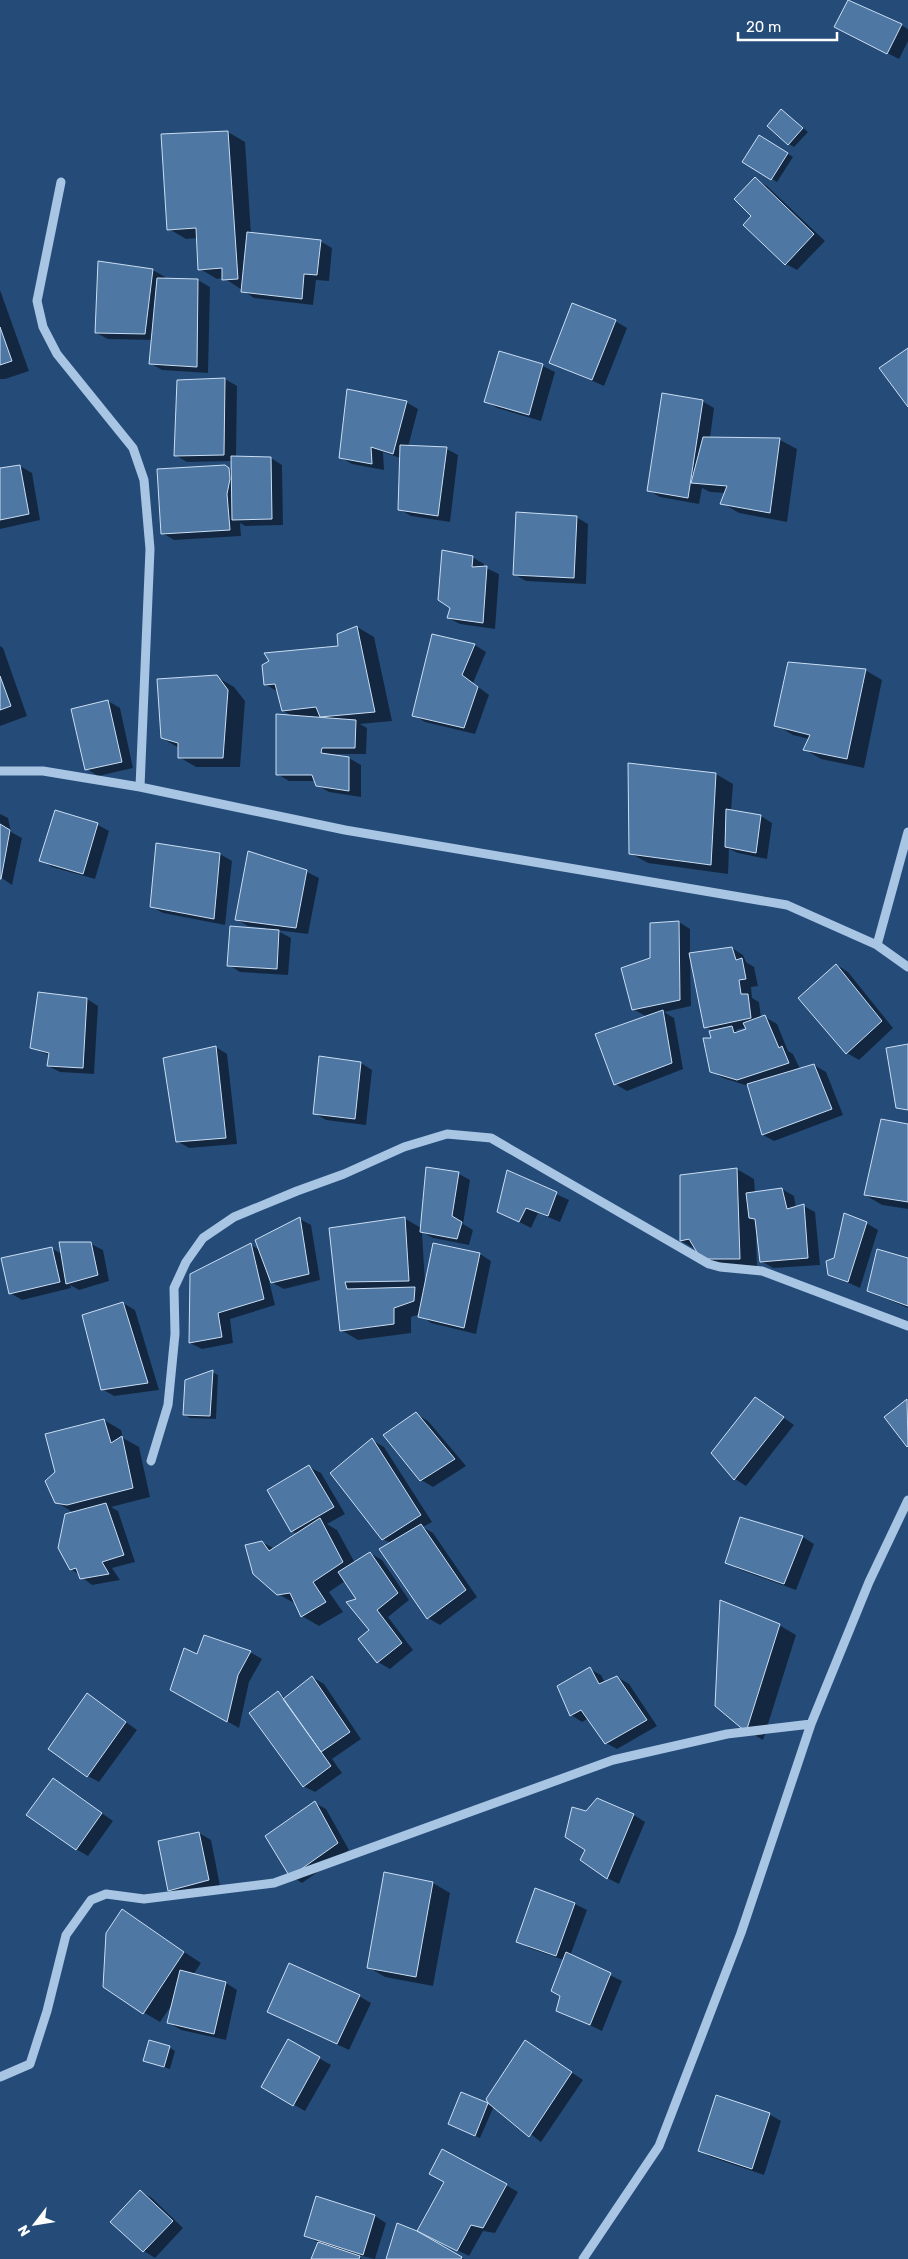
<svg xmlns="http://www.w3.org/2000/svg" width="908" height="2259" font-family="Rubik,sans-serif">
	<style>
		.shadow { fill: #0007; fill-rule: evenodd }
		.building { fill: #4e77a3; stroke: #cadef3 }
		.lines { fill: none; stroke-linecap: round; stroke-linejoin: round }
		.minor { stroke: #a8c5e3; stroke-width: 9 }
	</style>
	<rect width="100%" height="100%" fill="#254c79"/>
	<path class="shadow" d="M901,25L908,29V41L899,59L848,33Z
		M782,111L808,132L794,147L789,144Z
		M228,132L245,142L251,234L320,241L332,248L329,281L316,280L313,305L254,298L224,278L217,279L200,269L198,238L186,239L169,229Z
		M760,136L793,157L777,182L744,161Z
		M755,179L767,186L825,241L797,270L786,264L753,216Z
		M99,262L153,270L165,277L164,280H198L210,287L208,373L162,370L150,363L153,340L108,339L96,333Z
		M0,290L29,371L5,379H0Z
		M615,321L627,328L604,386L550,362Z
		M499,352L543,366L555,372L541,421L497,408L485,401Z
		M225,379L237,386L236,458H271L282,465L283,525L245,526L240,523L241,536L174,540L162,533L225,466L233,471V461L187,462L175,455L178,381Z
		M702,401L714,408L710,438L780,440L797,449L787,522L739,513L722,503L726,493L710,492L702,488L699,504L660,497L648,490Z
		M406,402L418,409L408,447L447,449L458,455L450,522L411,516L399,509L400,458L383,452L384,470L352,464L340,457Z
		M20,466L32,473L40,520L0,529V469Z
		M576,517L588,524L586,584L526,581L514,574Z
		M472,557L484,564V567L499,574L495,629L460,624L448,618Z
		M357,627L374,637L392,721L360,724L367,728L366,754H330L349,758L361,765V797L329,792L317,785L316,781H289L277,774L294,717L283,711L278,692L265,684L339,647L338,635Z
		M433,635L475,645L486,652L473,683L489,695L475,734L425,722L413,715Z
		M0,646L3,648L27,716L0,726Z
		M865,670L882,680L864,768L821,759L804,749L809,739L793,735L776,725Z
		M217,677L234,687L245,701L240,767H196L179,757V748L162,738Z
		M108,701L120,708L133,768L98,776L87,769Z
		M716,774L733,784L731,811L761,816L772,823L767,859L738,853L729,849L728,874L648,863L630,853Z
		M0,814L8,818L11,832L22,838L12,885L0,877Z
		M98,825L109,831L95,879L52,867L41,860Z
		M157,845L220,854L232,861L225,925L163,913L152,907Z
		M249,852L307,872L319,878L308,934L276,930L291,938L288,975L240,972L229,965L266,930V928L248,926L236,919Z
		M679,922L690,929V954L732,948L743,955L746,962L754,967L758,986L751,987L752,998L759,1002L761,1018L765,1017L777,1024L788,1051L793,1054L800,1069L814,1065L826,1072L843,1115L774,1141L763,1135L748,1086L723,1078L711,1071L714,1032L706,1027L690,959L691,1006L664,1012L674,1018L683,1069L627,1091L615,1084L647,1017L633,1009L651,959ZM747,1027V1030L740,1032L736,1030Z
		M837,965L848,972L893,1028L859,1060L847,1053Z
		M87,999L98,1006L94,1074L60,1072L48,1066L50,1056L32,1047Z
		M216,1047L227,1054L237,1144L189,1148L177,1141Z
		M361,1063L372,1070L366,1125L326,1120L314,1113Z
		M908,1125V1209L882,1205L865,1195Z
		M737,1169L754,1179L755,1193L782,1189L794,1196L796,1208L804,1206L815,1212L820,1265L773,1268L761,1261L758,1237H756L757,1268H720L697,1250L681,1241V1176Z
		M508,1172L569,1200L560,1222L538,1213L531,1228L498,1211Z
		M459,1174L470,1180L463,1224L473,1230L469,1245L433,1238L422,1232L425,1284L480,1254L491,1261L476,1334L431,1323L420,1314L411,1317V1333L358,1340L341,1330L331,1229L404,1218L421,1228Z
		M300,1219L311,1225L320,1280L284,1289L269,1281L275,1305L230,1319L233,1343L202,1349L190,1343L251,1245L260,1250Z
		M866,1223L878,1230L860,1288L829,1274L835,1259Z
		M91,1244L103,1250L109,1281L79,1290L70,1285L71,1288L22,1300L10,1293L51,1248L62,1254Z
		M908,1259V1308L868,1291Z
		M123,1303L135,1310L159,1390L114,1396L102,1389Z
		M212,1372L218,1375L216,1419L190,1418L185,1415Z
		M908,1401V1447L885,1417Z
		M767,1406L794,1425L746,1486L735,1479L713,1453Z
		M416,1414L428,1421L466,1466L433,1487L421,1480Z
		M104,1420L121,1430L123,1438L139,1447L150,1497L111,1507L118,1511L135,1562L112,1568L120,1580L92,1585L71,1569L74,1513L56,1502Z
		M372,1440L384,1447L432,1522L423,1527L433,1533L477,1597L440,1625L428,1618L391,1543L383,1539Z
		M309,1467L321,1473L345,1514L327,1524L337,1530L355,1563L370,1553L382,1560L409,1600L388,1617L413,1650L390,1669L378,1662L359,1639L371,1630L358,1599L345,1581L329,1592L343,1612L319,1626L302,1616L296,1604L278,1594L262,1542L275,1549L298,1534L292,1531Z
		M741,1519L803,1537L814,1544L796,1590L738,1569L727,1562Z
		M779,1625L796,1635L763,1740L746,1730Z
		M250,1652L262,1659L249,1682L239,1728L172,1690Z
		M590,1669L601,1675L605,1683L617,1677L629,1684L657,1726L617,1749L606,1743L589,1718L582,1722L571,1715Z
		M312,1677L324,1684L361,1739L332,1759L342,1773L315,1792L303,1786L278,1693L286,1698Z
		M88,1695L137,1730L99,1782L88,1776Z
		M53,1779L113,1821L88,1856L76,1849Z
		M315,1803L326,1809L349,1850L302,1883L291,1876Z
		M587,1813L634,1815L645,1822L619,1884L607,1878L587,1850Z
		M199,1833L211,1840L220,1886L181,1897L169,1890Z
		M433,1883L450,1893L433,1986L385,1977L368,1967Z
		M536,1890L575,1904L587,1910L570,1956L622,1981L602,2031L558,2010L564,1960L529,1948L518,1941Z
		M122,1911L201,1963L193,1975L226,1983L237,1990L226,2040L181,2030L169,2023L173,2003L160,2022L143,2012Z
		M359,1996L371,2003L349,2050L269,2012Z
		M289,2041L331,2065L305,2111L263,2087Z
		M169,2047L175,2051L170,2069L145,2061Z
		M537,2049L583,2080L541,2142L494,2106L480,2138L455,2127L462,2093L490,2105Z
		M769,2114L781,2121L764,2175L711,2157L700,2151Z
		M446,2182L506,2185L518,2192L495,2233L483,2231L469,2256L426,2235L425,2237L464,2259H388L418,2233Z
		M140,2191L152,2198L183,2228L155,2258L144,2251L112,2222Z
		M375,2216L386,2223L375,2259L357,2255L362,2259H312L319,2243L305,2236Z"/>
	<path class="building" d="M848,0L902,24L887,54L834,27Z
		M781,109L803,128L788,145L767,126Z
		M228,131L238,279L222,280V268L198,270L196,228L167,230L161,134Z
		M759,135L788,153L771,180L742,162Z
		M755,177L814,234L785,265L743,225L751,216L734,199Z
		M247,232L321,240L317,275L304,274L302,299L241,292Z
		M98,261L153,269L145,334L95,333Z
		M157,278L198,279L197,367L149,364Z
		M572,303L616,320L592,380L549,363Z
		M0,327L12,361L0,365Z
		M908,348V407L879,368Z
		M499,351L543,364L529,415L484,402Z
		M225,378L224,455L174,456L177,380Z
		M347,389L407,401L393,454L371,447L372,464L339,458Z
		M662,393L703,400L688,498L647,491Z
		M703,437L780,438L770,513L720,504L727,486L691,483Z
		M400,445L447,447L438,516L398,510Z
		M231,456L271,457L272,519L232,520Z
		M20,465L29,514L0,520V468Z
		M225,465L229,468L230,479L227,494L230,530L161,534L157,469Z
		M516,512L577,516L574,578L513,575Z
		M442,550L473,556L472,567L487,566L483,623L447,618L450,608L438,600Z
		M357,626L375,712L320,717L316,707L282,711L275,684L264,685L262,665L269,661L264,653L338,646L337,634Z
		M432,634L475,644L462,675L478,687L464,728L412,716Z
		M788,662L866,669L847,759L803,750L810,735L774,726Z
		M217,675L228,690L223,758H178V743L161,738L157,679Z
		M0,676L11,706L0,710Z
		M108,700L122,762L85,770L71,709Z
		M276,714L356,720L355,748H322L321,753L349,757V791L316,786L312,775H276Z
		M628,763L716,773L711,865L629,854Z
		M726,809L761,815L756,853L725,847Z
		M55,810L98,823L83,874L39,861Z
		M0,824L10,830L1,879H0Z
		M156,843L220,853L214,919L150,907Z
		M248,851L307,870L296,928L235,920Z
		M679,921L680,1000L632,1010L621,968L650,958V923Z
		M230,926L279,930L277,969L227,966Z
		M732,947L736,960L742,958L746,979L739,980L741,994H748L751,1018L704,1028L689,953Z
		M836,964L882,1021L846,1054L798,998Z
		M38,992L87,998L83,1068L47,1066L49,1053L30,1048Z
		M663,1010L672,1063L614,1085L595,1034Z
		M765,1015L779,1048L782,1046L789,1063L737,1080L710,1072L703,1038H711L709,1031L732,1026L734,1033L746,1029L743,1023Z
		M908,1044V1110L896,1108L886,1048Z
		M216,1046L226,1138L176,1142L163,1058Z
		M319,1056L361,1062L355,1119L313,1114Z
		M814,1064L832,1109L762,1135L747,1084Z
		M881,1119L908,1124V1202L864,1195Z
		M426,1167L459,1172L452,1216L462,1222L457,1239L420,1232Z
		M737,1168L740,1259H701L689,1239L680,1241V1175Z
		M507,1170L557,1192L548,1216L526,1208L519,1222L497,1212Z
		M782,1188L787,1209L804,1204L808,1258L760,1262L755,1219L749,1218L746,1193Z
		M844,1213L867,1222L848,1282L828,1275L826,1261L834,1258Z
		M300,1217L309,1274L271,1283L255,1240Z
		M405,1217L409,1281L345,1282L347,1289L415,1287L414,1301L394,1308V1324L340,1331L329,1228Z
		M59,1242H91L98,1275L66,1284Z
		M251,1243L264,1299L218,1313L222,1337L189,1343L190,1274Z
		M433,1243L480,1253L464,1328L418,1317Z
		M52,1247L60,1282L9,1294L1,1258Z
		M877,1249L908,1258V1306L867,1291Z
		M123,1302L148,1383L101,1390L82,1315Z
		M213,1370L210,1416L183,1415L185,1380Z
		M755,1397L784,1417L734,1480L711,1453Z
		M907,1399L908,1446L907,1447L884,1417Z
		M416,1412L455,1459L420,1481L383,1435Z
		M104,1419L111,1443L122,1436L133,1488L67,1505L55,1503L45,1481L55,1472L45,1434Z
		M372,1438L421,1515L382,1540L330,1473Z
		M309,1465L334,1507L291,1532L267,1490Z
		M106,1503L124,1555L102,1562L109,1574L80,1579L76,1568L70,1570L58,1548L65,1514Z
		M740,1517L803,1536L784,1584L725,1563Z
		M320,1518L343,1562L313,1582L326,1602L301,1617L290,1593L277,1595L253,1574L245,1545L262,1541L269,1551Z
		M421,1524L466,1590L427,1619L379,1549Z
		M370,1552L398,1593L377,1610L402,1643L377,1663L358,1639L369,1630L346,1602L356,1599L338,1572Z
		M720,1600L780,1624L746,1732L715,1706Z
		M204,1635L251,1651L238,1675L227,1722L170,1690L184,1648L197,1654Z
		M590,1667L599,1684L617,1676L647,1720L605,1744L581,1710L570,1716L557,1686Z
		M312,1676L350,1732L321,1752L283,1699Z
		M278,1691L331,1766L303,1787L249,1713Z
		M87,1693L126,1722L87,1777L48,1749Z
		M53,1778L102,1813L76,1850L26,1815Z
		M597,1798L634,1814L607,1879L580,1860L585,1850L565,1837L572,1807L586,1811Z
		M315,1801L338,1843L290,1877L265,1836Z
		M199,1832L209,1880L168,1891L158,1841Z
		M384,1872L433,1882L416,1977L367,1968Z
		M535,1888L575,1903L556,1956L516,1942Z
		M122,1909L184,1952L143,2014L103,1987L106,1933Z
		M566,1952L611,1973L590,2025L556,2011L560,1996L551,1991Z
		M289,1963L360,1995L337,2044L267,2012Z
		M180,1970L226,1982L214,2034L167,2023Z
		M288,2039L320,2057L293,2106L261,2087Z
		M149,2040L170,2046L164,2067L143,2061Z
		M525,2040L572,2072L529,2137L488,2103L486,2099Z
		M461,2092L488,2103L475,2136L448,2124Z
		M716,2095L770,2113L752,2169L698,2151Z
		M442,2149L507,2184L483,2228L471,2225L457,2251L417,2231L444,2182L429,2174Z
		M140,2190L173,2221L143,2252L110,2222Z
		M316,2196L375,2215L363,2255L304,2236Z
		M397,2223L417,2231L462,2257L461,2259H386Z
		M318,2242L360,2256L359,2259H311Z"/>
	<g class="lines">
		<path class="minor" d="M61,182L37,301L43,327L57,354L133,448L144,480L150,549L140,787
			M0,771H43L140,787L345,830L787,905L877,945L908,967
			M877,945L908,832
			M151,1461L168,1405L175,1334L174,1288L186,1262L203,1238L234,1217L297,1191L344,1174L404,1147L447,1134L491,1138L709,1264L720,1267L762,1271L908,1326
			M0,2077L30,2064L47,2011L66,1935L91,1900L106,1894L144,1899L274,1883L613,1760L727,1734L811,1724
			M583,2259L659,2146L741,1933L811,1724L869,1582L908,1500"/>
	</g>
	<g transform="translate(35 2224) rotate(239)" stroke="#254c79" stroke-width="4" paint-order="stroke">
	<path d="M0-4L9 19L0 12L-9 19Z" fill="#ffffff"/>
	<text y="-8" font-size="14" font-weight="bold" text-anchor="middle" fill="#ffffff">N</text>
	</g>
	<path d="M738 32v8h99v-8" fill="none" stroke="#ffffff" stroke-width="2.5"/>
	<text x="746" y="32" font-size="15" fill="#ffffff" stroke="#254c79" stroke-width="4" paint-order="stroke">20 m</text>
</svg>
